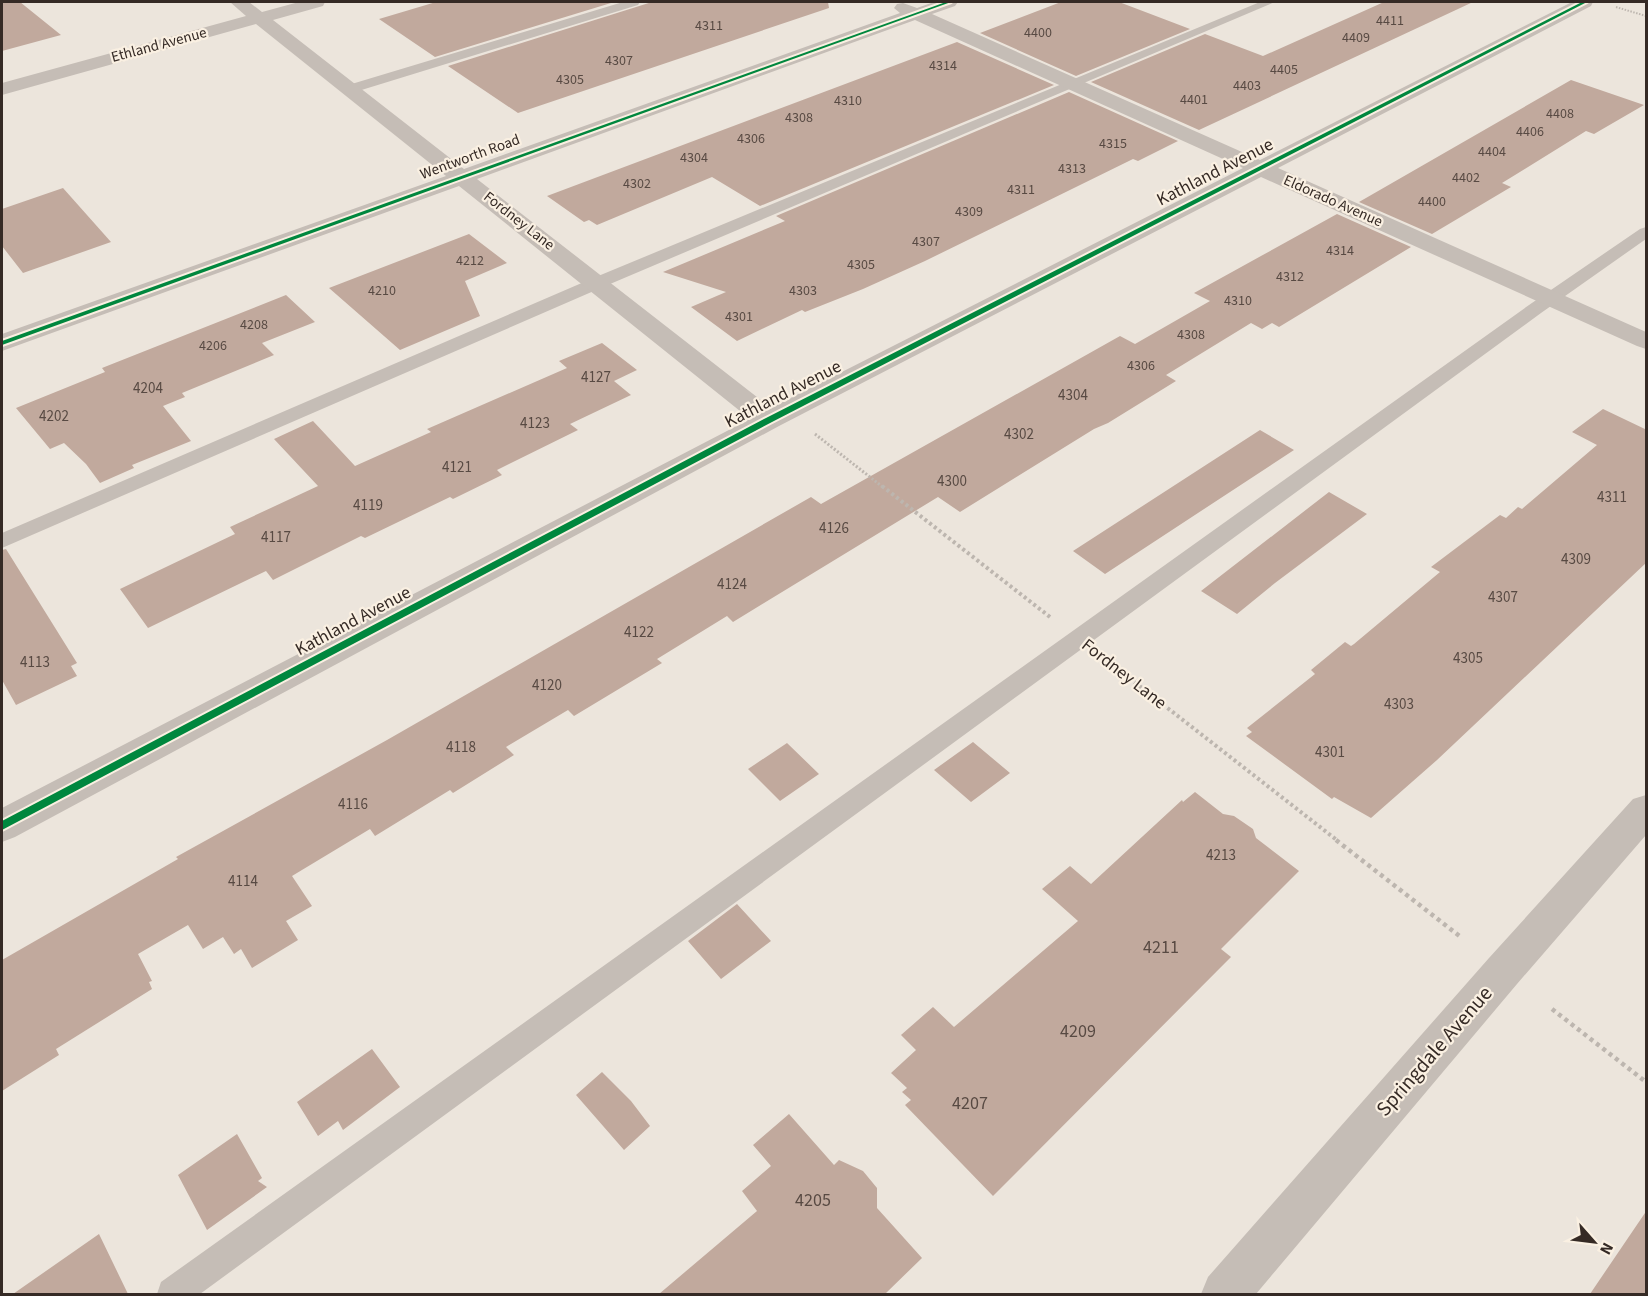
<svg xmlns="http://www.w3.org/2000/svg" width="1648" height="1296" font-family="'Source Sans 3',sans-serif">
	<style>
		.building { fill: #c1a99d }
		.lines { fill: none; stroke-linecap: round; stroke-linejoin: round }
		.path-far3 { stroke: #bdb6af; stroke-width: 2; stroke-dasharray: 1.5 1.5; stroke-linecap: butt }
		.path-far2 { stroke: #bdb6af; stroke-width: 3; stroke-dasharray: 2 2; stroke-linecap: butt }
		.path-far1 { stroke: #bdb6af; stroke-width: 4; stroke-dasharray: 3 3; stroke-linecap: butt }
		.path { stroke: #bdb6af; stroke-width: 4.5; stroke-dasharray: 4 4; stroke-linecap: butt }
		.lane { fill: #c5bdb6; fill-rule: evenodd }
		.street { fill: #c5bdb6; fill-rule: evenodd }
		.cycleway-casing { stroke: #faf0e2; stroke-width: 4 }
		.cycleway { fill: #00873e; fill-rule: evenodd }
		.labels { text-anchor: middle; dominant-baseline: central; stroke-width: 4.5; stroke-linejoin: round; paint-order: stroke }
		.far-number-label { font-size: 14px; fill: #584a43 }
		.far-street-label { font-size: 15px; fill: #352a25; stroke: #faf0e2 }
		.number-label { font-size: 15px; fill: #584a43 }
		.street-label { font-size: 18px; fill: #352a25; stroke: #faf0e2 }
		.near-number-label { font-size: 18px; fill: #584a43 }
		.near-street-label { font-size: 21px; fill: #352a25; stroke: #faf0e2 }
	</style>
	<rect width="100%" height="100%" fill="#ece5dc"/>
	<path class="building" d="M2,2H20L61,35L2,51Z
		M436,2H608L611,3L435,57L379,19Z
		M652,2H828L829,8L518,113L448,66Z
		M1061,2H1119L1190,29L1076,76L980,33Z
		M1384,2H1473L1199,130L1091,82L1205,34L1263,56Z
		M957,42L1054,85L760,206L712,177L597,225L589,220L584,222L547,196Z
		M1571,80L1644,105L1594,134L1586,131L1502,183L1511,187L1432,234L1359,202Z
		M1069,92L1178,141L1138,161L1133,159L925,261L863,289L805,312L802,310L737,341L691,307L726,292L663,272L785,221L776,216Z
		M63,188L111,242L23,273L2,246V209Z
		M1337,214L1411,247L1279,327L1272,323L1262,329L1251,323L1166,375L1176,381L1108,423L1094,429L960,512L938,497L733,622L727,616L657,659L662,663L574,716L568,710L506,747L514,755L453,793L450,790L375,836L370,829L292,876L312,906L286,921L298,940L252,968L241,949L234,954L223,937L203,949L188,925L138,954L152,981L149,982L152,989L56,1049L59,1055L2,1091V960L178,859L176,857L387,740L811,497L821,504L1120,336L1135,344L1210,301L1194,293Z
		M469,234L507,263L465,281L480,316L400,350L329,288Z
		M286,295L315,322L262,343L274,355L182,393L185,397L163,406L191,441L132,465L134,468L100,483L86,464L64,443L50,449L16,408L105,372L102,368Z
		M602,343L637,370L614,381L631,395L570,424L578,430L497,470L502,475L453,499L450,497L365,538L361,536L273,580L266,571L148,628L120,589L235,534L230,527L318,486L274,439L313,421L355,466L431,432L427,429L567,368L559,361Z
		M1603,409L1647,430V562L1437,760L1371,818L1334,797L1332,799L1246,736L1252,732L1247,728L1315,674L1311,670L1345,642L1351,646L1354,644L1440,572L1431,567L1500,515L1506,518L1518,507L1522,509L1597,445L1572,432Z
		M1260,430L1294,450L1105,574L1073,551Z
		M1329,492L1367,514L1275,583L1237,614L1201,591Z
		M6,549L77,663L71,666L77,676L16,705L2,680V550Z
		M973,742L1010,773L971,802L934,770Z
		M787,743L819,774L780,801L748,769Z
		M1195,792L1223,814L1234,816L1253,829L1256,838L1299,871L1221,949L1231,957L993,1196L905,1105L911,1100L902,1092L907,1088L891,1073L916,1050L901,1035L933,1007L954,1027L1078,921L1042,889L1070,866L1091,884L1182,800L1183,802Z
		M737,904L771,941L721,979L688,941Z
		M372,1049L400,1087L343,1130L338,1121L318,1136L297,1102Z
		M602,1072L631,1101L650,1126L624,1150L576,1095Z
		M789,1114L834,1165L839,1160L863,1171L877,1188V1208L922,1258L885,1294H659L757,1211L742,1191L771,1166L753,1145Z
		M237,1134L262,1178L258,1181L267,1187L207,1230L178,1175Z
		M1647,1210V1294H1590Z
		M99,1234L128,1294H13Z"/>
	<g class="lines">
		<path class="path-far3" d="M1616,7L1646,16"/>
		<path class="path-far2" d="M815,434L884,488"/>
		<path class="path-far1" d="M882,486L1050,617
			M1106,660L1338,841"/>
		<path class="path" d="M1336,840L1462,938
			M1552,1009L1646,1082"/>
		<path class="lane" d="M623,2H640L638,5L355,92L350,93L343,89L345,86Z
			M1260,2H1275L603,287L2,548V533L591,279Z
			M1646,227V239L1541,313L200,1294H157L161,1282L1529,305L1640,229Z"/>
		<path class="street" d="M230,2H249L262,12L299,2H325L323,6L273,20L464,169L900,13L894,8L897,4L903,3L917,8L934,2H958L955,6L932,14L1260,160L1572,2H1593L1591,6L1278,168L1646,332V349L1637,346L1261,177L779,426L15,837L2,842V808L750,419L459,186L2,351V334L446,176L256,24L2,95V83L246,16ZM915,20L1243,168L771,408L477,179Z
			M1646,795V835L1517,984L1256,1294H1201L1208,1277L1489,958L1633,799Z"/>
		<defs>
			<path id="cycleway" d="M946,2H951L2,345V341Z
				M1582,2H1587L772,422L2,830V821L766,418Z"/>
		</defs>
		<use href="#cycleway" class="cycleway-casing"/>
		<use href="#cycleway" class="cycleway"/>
	</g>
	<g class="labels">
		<g class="far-number-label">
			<text x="1390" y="21">4411</text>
			<text x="709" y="26">4311</text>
			<text x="1038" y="33">4400</text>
			<text x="1356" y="38">4409</text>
			<text x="619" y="61">4307</text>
			<text x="943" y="66">4314</text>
			<text x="1284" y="70">4405</text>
			<text x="570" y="80">4305</text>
			<text x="1247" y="86">4403</text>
			<text x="1194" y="100">4401</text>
			<text x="848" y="101">4310</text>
			<text x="1560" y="114">4408</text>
			<text x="799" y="118">4308</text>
			<text x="1530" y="132">4406</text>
			<text x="751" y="139">4306</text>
			<text x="1113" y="144">4315</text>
			<text x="1492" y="152">4404</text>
			<text x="694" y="158">4304</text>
			<text x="1072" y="169">4313</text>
			<text x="1466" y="178">4402</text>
			<text x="637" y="184">4302</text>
			<text x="1021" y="190">4311</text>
			<text x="1432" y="202">4400</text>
			<text x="969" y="212">4309</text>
			<text x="926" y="242">4307</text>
			<text x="1340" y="251">4314</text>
			<text x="470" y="261">4212</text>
			<text x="861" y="265">4305</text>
			<text x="1290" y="277">4312</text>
			<text x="382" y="291">4210</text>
			<text x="803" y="291">4303</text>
			<text x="1238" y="301">4310</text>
			<text x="739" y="317">4301</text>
			<text x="254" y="325">4208</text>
			<text x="1191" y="335">4308</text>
			<text x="213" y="346">4206</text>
			<text x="1141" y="366">4306</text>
		</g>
		<g class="far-street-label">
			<text transform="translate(159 45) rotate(-15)">Ethland Avenue</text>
			<text transform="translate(470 157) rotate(-20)">Wentworth Road</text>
			<text transform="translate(1333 201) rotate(24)">Eldorado Avenue</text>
			<text transform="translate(519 221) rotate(38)">Fordney Lane</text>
		</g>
		<g class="number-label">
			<text x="596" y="377">4127</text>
			<text x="148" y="388">4204</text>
			<text x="1073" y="395">4304</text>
			<text x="54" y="416">4202</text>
			<text x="535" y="423">4123</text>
			<text x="1019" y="434">4302</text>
			<text x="457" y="467">4121</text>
			<text x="952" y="481">4300</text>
			<text x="1612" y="497">4311</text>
			<text x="368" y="505">4119</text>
			<text x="834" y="528">4126</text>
			<text x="276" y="537">4117</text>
			<text x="1576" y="559">4309</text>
			<text x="732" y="584">4124</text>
			<text x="1503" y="597">4307</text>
			<text x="639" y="632">4122</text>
			<text x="1468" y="658">4305</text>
			<text x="35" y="662">4113</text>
			<text x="547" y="685">4120</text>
			<text x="1399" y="704">4303</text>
			<text x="461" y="747">4118</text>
			<text x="1330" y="752">4301</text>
			<text x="353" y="804">4116</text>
			<text x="1221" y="855">4213</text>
			<text x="243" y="881">4114</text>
		</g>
		<g class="street-label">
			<text transform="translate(1215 172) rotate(-27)">Kathland Avenue</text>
			<text transform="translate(783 394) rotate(-27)">Kathland Avenue</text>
			<text transform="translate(353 621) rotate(-28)">Kathland Avenue</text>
			<text transform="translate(1124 674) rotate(38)">Fordney Lane</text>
		</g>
		<g class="near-number-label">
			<text x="1161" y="947">4211</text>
			<text x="1078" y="1031">4209</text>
			<text x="970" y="1103">4207</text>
			<text x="813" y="1200">4205</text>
		</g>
		<g class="near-street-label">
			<text transform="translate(1434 1051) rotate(-49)">Springdale Avenue</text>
		</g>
	</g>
	<rect width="1648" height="1296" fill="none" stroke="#352a25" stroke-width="6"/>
	<g transform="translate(1594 1242) rotate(118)" stroke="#faf0e2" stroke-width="4.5" paint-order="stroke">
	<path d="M0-4.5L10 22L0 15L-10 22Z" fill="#352a25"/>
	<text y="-9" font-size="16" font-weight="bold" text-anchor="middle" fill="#352a25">N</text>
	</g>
</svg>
